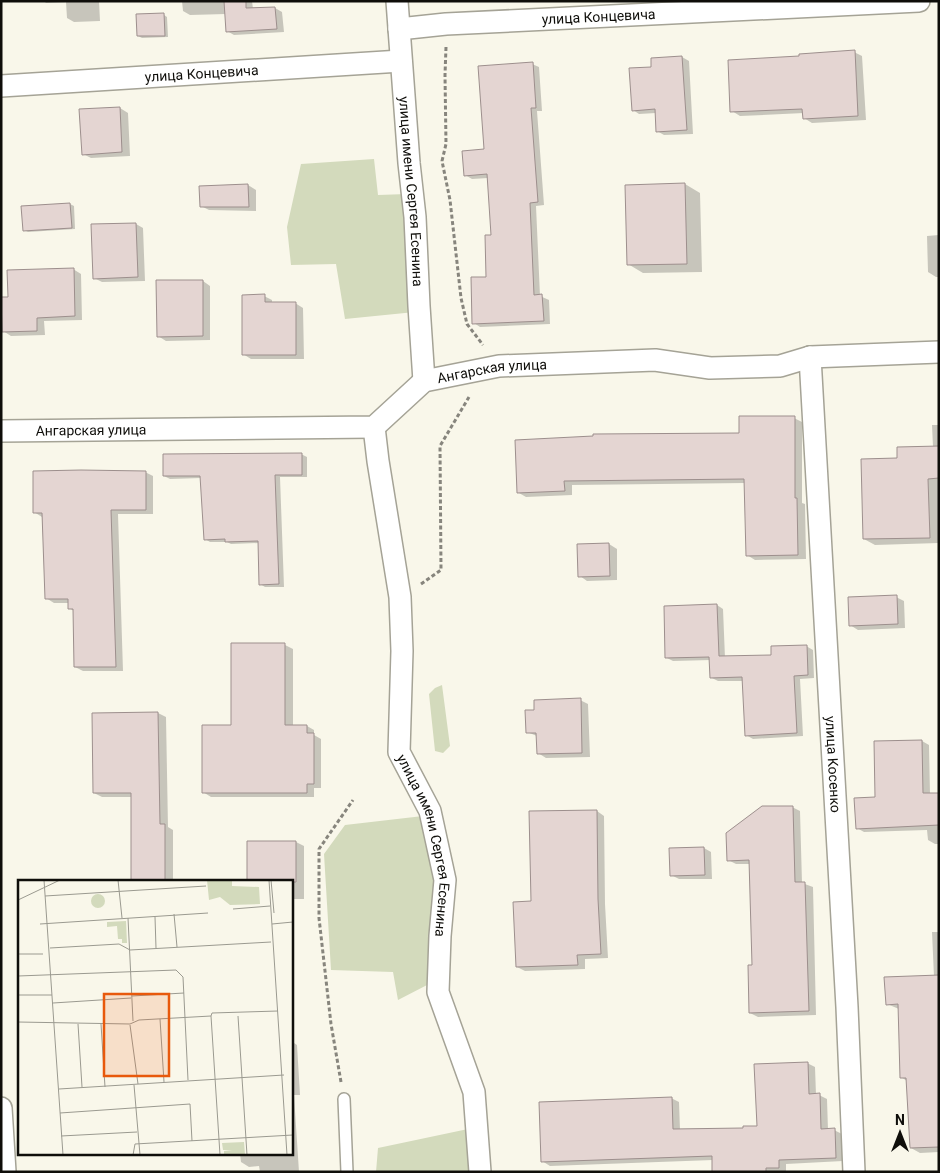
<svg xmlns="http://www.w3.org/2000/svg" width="940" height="1173" font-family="Roboto,sans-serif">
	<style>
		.green { fill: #d3dabc }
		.shadow { fill: #0003 }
		.building { fill: #e4d5d2; stroke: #9d8f8d }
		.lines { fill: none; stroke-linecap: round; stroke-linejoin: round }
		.lane-casing { stroke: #a5a396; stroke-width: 14 }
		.street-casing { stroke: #a5a396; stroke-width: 24 }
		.path { stroke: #87857d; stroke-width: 3; stroke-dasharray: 4 2.5; stroke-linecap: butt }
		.lane { stroke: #fff; stroke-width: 11 }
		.street { stroke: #fff; stroke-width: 21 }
		.labels { text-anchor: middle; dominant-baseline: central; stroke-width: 5; stroke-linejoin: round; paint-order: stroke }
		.street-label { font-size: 14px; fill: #0f0e0a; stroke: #f9f7ea }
		.inset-road { fill: none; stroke: #9b9a90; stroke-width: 1 }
		.view { fill: #e8590c; fill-opacity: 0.15; stroke: #e8590c; stroke-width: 2.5 }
		.inset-edge { fill: none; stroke: #0f0e0a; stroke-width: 2.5 }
	</style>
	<rect width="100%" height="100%" fill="#f9f7ea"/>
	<path class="green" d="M374,159L378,195L407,194L415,312L345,319L336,264L291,265L287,227L301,164Z
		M442,685L450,746L443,753L435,751L429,694L435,688Z
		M423,816L440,886L429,984L398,1000L393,972L331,970L324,854L345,825Z
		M468,1129L471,1172H376L378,1148Z"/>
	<path class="shadow" d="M44,1H99L100,21L74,22L67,18L66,2L46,3Z
		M182,1H252L253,9L275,8L282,12L284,32L234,35L227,31L226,14L190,15L183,11Z
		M164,15L167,17L168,37L142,38L138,36Z
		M854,52L862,56L866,120L812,123L804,118V113L740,116L732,111L800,57Z
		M682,57L689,61L693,134L664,135L657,131L656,113L639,114L633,110L653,68L652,59Z
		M532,64L539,67L542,111H537L544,205L536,206L540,296L549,300L550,324L480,327L474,323L488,278L493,236L488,178L472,179L465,175L485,150Z
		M120,108L128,113L130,156L91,158L83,154Z
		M685,184L700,193L702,272L643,273L628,264Z
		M248,185L256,190V211L209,210L201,206Z
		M70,204L74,206L75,229L28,232L24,230Z
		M136,224L143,228L145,281L102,282L94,278Z
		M939,235V277H936L928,272L927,236Z
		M73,269L81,274L82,320L44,321L45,335L11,336L3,331L9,298Z
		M203,281L210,286V340L166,341L158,336Z
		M264,296L272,300V303H295L303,308L304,359H251L243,354Z
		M794,418L802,422V503L805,504L806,559L755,560L747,555L746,483L572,485V495L526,497L519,493L740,435Z
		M932,425H939V543L875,545L864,539L898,460L933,447Z
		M301,454L307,457V477H280L284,587H265L260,584L259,543L231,544L227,542H210L205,539L201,478L170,479L164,476Z
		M145,472L153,476V514H118L123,671H83L75,667L74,611L69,608V603H54L46,598L42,517L34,512Z
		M609,544L617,549V580L587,581L580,576Z
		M896,597L904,601L905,628L858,630L850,625Z
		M717,605L723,609L725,658L772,656L806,646L813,650L814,678L800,679L803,736L753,739L746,735L743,681H718L712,678L711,660L673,661L667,658Z
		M285,645L293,649V726H307L314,730V735L321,739V788H314V797H211L203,792Z
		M580,700L588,704L590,757L546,758L538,753L537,736L527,732L536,711Z
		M158,713L166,717L168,827L173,830V882H133V797H102L94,793Z
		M922,741L929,745L930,794H939V844H935L928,840L927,830L864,832L857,828L876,798Z
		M792,807L800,811L802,883L813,887L816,1015L758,1017L750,1013L754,966L751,864H736L728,860Z
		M597,811L604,816L605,904L608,958L585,959V969L525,971L517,967L532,902Z
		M248,842H296L304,846V899H291V882Z
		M704,848L711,852L712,879H679L671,875Z
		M932,932H939V1152L920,1153L911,1148L907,1081L901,1077L899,1009L887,1004L934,977Z
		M291,1041L297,1045L300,1095H294L299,1172H260L259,1166L249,1167L241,1162L240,1154H291Z
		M807,1063L815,1067L816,1095H819L827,1099L828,1130H834L842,1134L843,1161L786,1164V1171L773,1172H714L713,1160L550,1166L542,1161L671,1098L679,1102L680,1130H744L758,1127Z"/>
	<path class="building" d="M224,1H246V8L275,7L277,29L226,32Z
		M164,13L165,36H137L136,14Z
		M855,50L858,116L803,119L802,109L730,112L728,60L799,56V54Z
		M682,56L687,130L656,132L655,109L632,111L629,68L651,67V58Z
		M533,62L536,108H531L538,202L530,203L534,295L542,294L544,321L472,324L471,277H486L485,235H491L487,174L464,176L462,151L484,149L478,66Z
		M120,107L122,152L82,155L79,109Z
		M685,183L687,264L627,265L625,185Z
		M248,184L249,207H200L199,186Z
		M70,203L72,228L23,231L21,206Z
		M136,223L138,277L93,279L91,224Z
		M74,268L75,316L37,318V331L2,332L1,297H8L7,270Z
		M156,280H203V336L157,337Z
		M265,294V302H296V355H242V295Z
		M739,416H795V498H797L798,555L746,556L744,479L564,481L565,491L517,493L515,440L593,436V434L739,433Z
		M939,446V478L928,479L930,538L863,539L861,459L897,458V447Z
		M302,453V475H275L279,584L259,585L258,541L225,542V539L204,540L200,476H163V454Z
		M81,470L146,471V510H111L116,667H74L73,609H68V599H45L42,513H33V471Z
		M609,543L610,576L578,577L577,544Z
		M897,595L898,624L849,626L848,597Z
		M717,604L719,656L771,655V646L807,645L808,675L794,676L797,733L745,736L742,677L710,678L709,657L665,658L664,606Z
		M231,643H285V725H307V733H314V784H307V793H202V725H231Z
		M581,698L582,753L537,754L536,733H526L525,710H534V700Z
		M158,712L160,824H165V882H131V793H93L92,713Z
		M922,740L923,793H939V825L856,829L854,798L875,797L874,741Z
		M762,806H793L795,882H805L809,1011L749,1013L748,965H752L749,860L727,861L726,833Z
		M597,810L598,899L601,954L577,955L578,965L516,967L513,902L531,901L529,811Z
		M247,841H296V882H247Z
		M704,847L705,875L670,876L669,848Z
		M939,975V1147L910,1148L906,1078H900L898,1004L886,1005L884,977Z
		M808,1062L809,1094L820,1093L821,1129L835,1128L836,1158L779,1160V1168H766V1172H712V1156L541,1162L539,1102L672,1097L673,1129L743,1128V1126H757L754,1064Z"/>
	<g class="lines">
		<defs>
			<path id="lane" d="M344,1099L347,1172"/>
			<g id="street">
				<path id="s1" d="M397,1L409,163L415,217L419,306L424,381"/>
				<path id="s2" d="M399,29L446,24L919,1"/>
				<path id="s3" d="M1,86L401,61"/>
				<path id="s4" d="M810,357L847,1007L854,1172"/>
				<path id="s5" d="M374,427L378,461L400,597L402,651L399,752L430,811L445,880L440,936L438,992L474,1092L480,1172"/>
				<path id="s6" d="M1,431L374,427L424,381L499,366L655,360L710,368L780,366L810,357L939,352"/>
				<path d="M1,1108L5,1172"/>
			</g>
		</defs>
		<use href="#lane" class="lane-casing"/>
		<use href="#street" class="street-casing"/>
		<path class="path" d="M446,47L445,75L446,144L442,161L450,200L461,298L467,324L483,345
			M421,584L441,570L440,446L469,397
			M341,1082L331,1024L319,918V849L353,800"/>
		<use href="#lane" class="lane"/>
		<use href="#street" class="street"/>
	</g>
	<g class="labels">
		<g class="street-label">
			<text stroke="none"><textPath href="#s2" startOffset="200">улица Концевича</textPath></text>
			<text stroke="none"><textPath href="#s3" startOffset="201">улица Концевича</textPath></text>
			<text stroke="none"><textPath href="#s1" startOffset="191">улица имени Сергея Есенина</textPath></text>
			<text stroke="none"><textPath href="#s6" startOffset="510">Ангарская улица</textPath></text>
			<text stroke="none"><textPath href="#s6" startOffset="90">Ангарская улица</textPath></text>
			<text stroke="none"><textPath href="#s4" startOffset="408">улица Косенко</textPath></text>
			<text stroke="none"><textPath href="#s5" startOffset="426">улица имени Сергея Есенина</textPath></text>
		</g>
	</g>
	<g transform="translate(18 880)">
		<rect width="275" height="275" fill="#f9f7ea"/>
		<path d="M189,0H214V6L241,7L242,24L212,25L202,17L191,20ZM73 21a7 7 0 1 1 14 0a7 7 0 1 1-14 0ZM108,41L109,63H104V59H100L99,46L89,47V42ZM226,262L227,275H206V271L214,270H205L204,263Z" fill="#d3dabc"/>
		<path class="inset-road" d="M26,0L45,275M100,0L104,38M251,0L269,275M253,0L256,33M27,16L188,6M0,20L42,0M215,29L252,26M156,34L159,67M137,37L138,68M110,38L115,141M22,44L190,33M254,44L275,42M32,68L101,64L112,70L253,62M0,74H25M0,96L158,90L165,97L170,200M0,115H34M114,116L166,113M35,123L113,118M193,136L202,275M220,136L229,275M142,139L146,202M0,142L112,144L121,140L193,136L194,133L260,131M60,144L64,207M83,144L87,207M112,145L120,204M116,205L122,275M41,209L266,195M42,233L172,224L174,261M43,256L119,252M115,275L117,264L275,255"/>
		<path class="view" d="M86,114H151V196H86Z"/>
		<rect width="275" height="275" class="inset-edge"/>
	</g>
	<rect width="940" height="1173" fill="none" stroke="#0f0e0a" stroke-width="5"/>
	<g transform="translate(900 1133)" stroke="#f9f7ea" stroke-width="4" paint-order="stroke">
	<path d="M0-4L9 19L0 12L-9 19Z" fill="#0f0e0a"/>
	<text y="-8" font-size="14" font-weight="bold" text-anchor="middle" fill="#0f0e0a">N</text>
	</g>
</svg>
